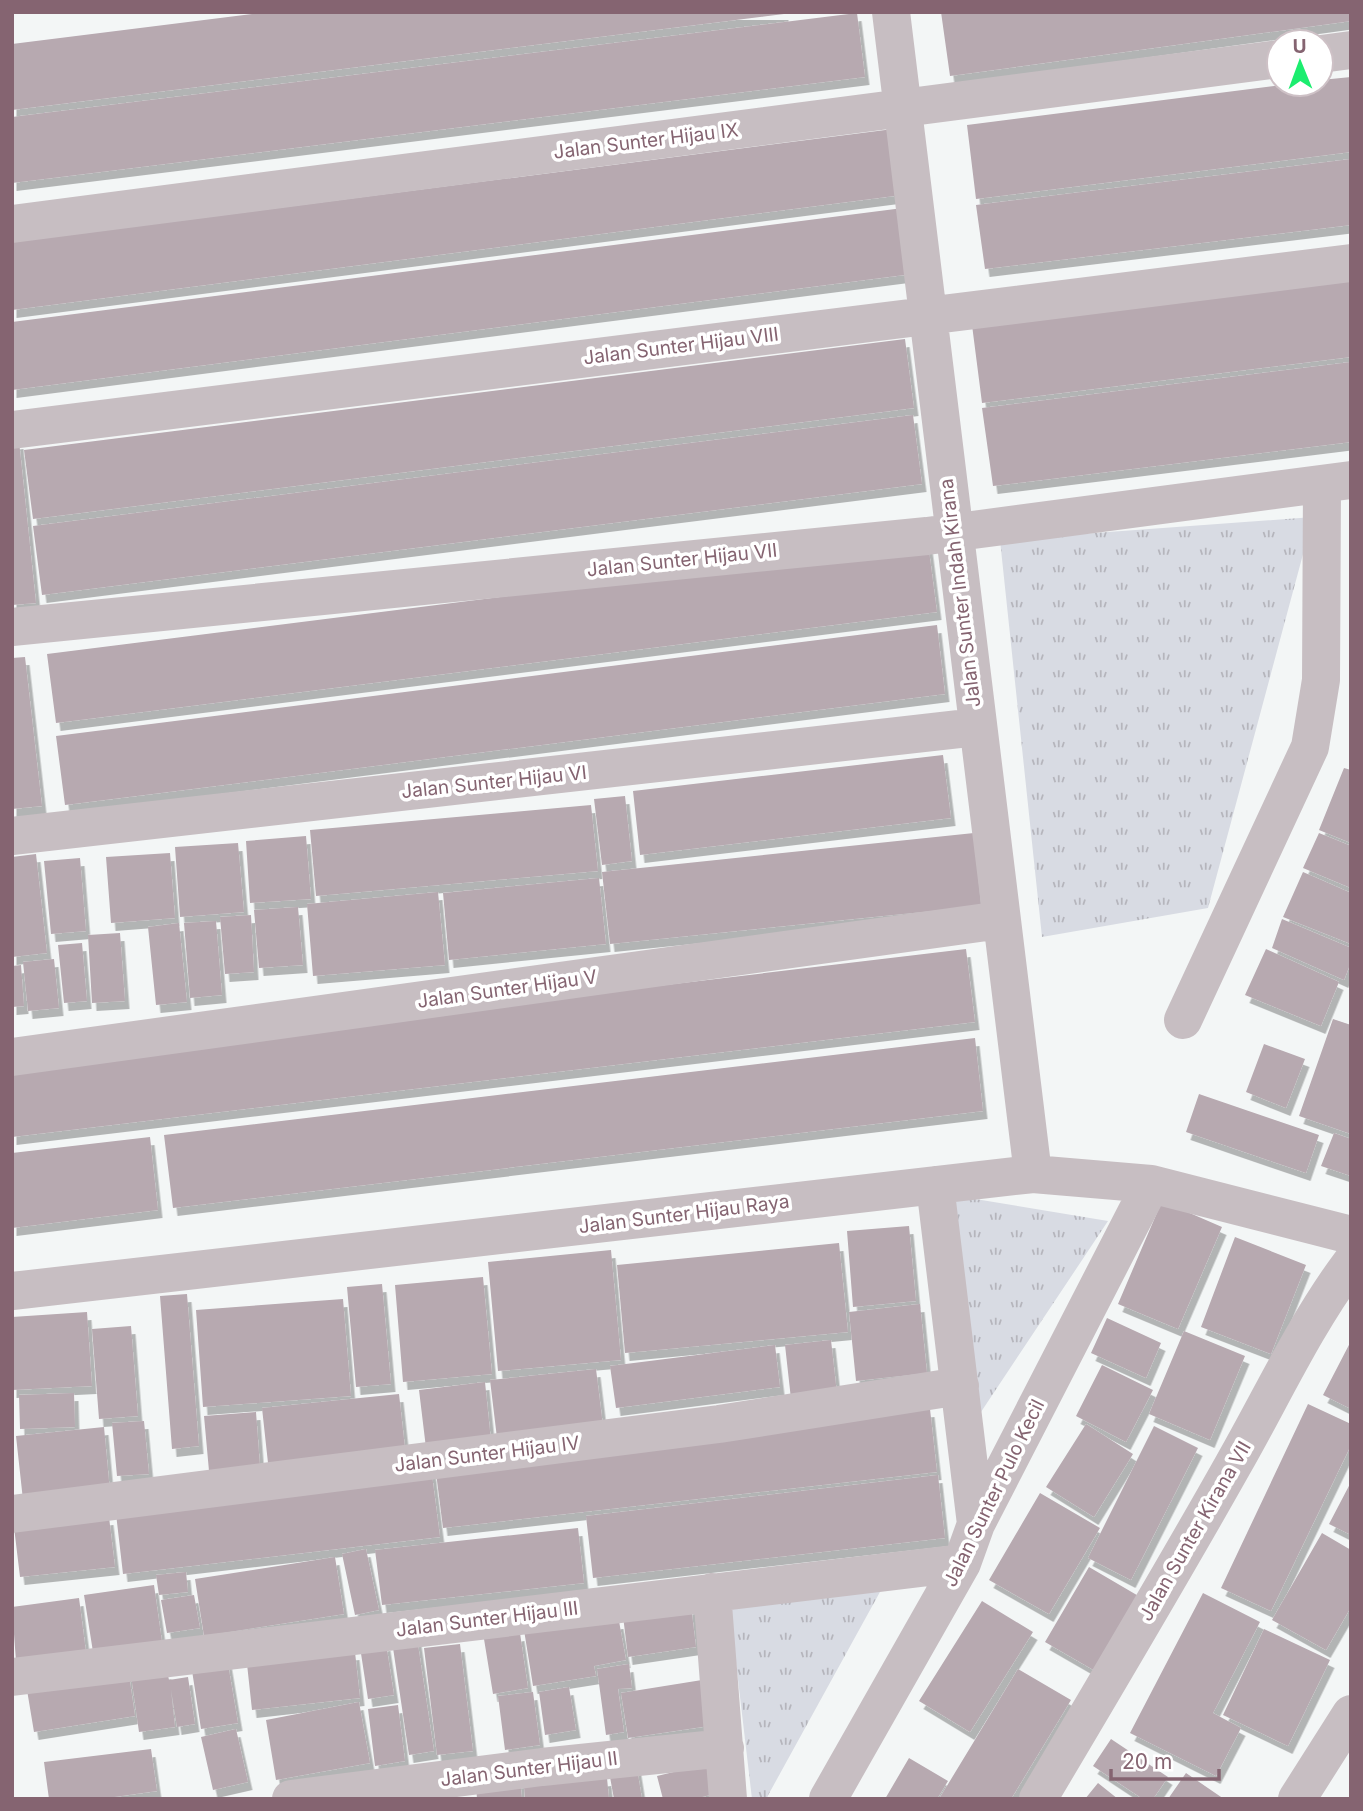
<svg xmlns="http://www.w3.org/2000/svg" width="1363" height="1811" font-family="Inter,sans-serif">
	<style>
		.park { fill: url(#park-tufts) }
		.building { fill: #b7a9b0; filter: url(#shadow) }
		.lines { fill: none; stroke-linecap: round; stroke-linejoin: round }
		.minor { stroke: #c7bec2; stroke-width: 38 }
		.labels { text-anchor: middle; dominant-baseline: central; stroke-width: 7; stroke-linejoin: round; paint-order: stroke }
		.street-label { font-size: 19px; fill: #856471; stroke: #fff }
	</style>
	<defs>
		<pattern id="park-tufts" width="24" height="20" patternUnits="userSpaceOnUse" patternTransform="scale(1.75)"><rect width="24" height="20" fill="#d8dbe3"/><path d="M3 7l-1-3M5 7V3M7 7l1-3M15 17l-1-3M17 17v-4M19 17l1-3" fill="none" stroke="#b5b5bc"/></pattern>
		<filter id="shadow"><feDropShadow dx="4.5" dy="8" stdDeviation="0" flood-color="#0004"/></filter>
	</defs>
	<rect width="100%" height="100%" fill="#f3f6f6"/>
	<path class="park" d="M1313,517L1208,908L1042,937L1000,540Z
		M951,1195L1108,1221L977,1418Z
		M886,1581L766,1799H752L729,1603Z"/>
	<path class="building" d="M269,12H784V14L12,110V44Z
		M941,12H1351V21L950,76Z
		M857,13L865,77L12,183V117Z
		M1351,77V152L976,199L967,125L1290,84H1321V80Z
		M893,129L902,195L12,310V242Z
		M1351,159V225L985,269L976,205Z
		M903,208L912,274L12,390V322Z
		M1351,277V357L982,403L972,325Z
		M905,339L914,408L33,519L24,450Z
		M1351,362V442L993,486L982,408Z
		M913,415L922,484L42,595L33,526Z
		M19,441L36,603L12,605V442Z
		M928,543L937,612L56,723L47,654Z
		M937,625L945,694L65,805L56,736Z
		M25,657L42,806L12,809V658Z
		M943,755L951,818L640,855L633,791Z
		M1344,768L1351,770V843L1319,830Z
		M625,796L632,861L602,865L594,799Z
		M591,805L598,871L316,896L310,830Z
		M974,833L981,906L610,944L602,872Z
		M1319,833L1351,846V888L1303,868Z
		M306,836L311,899L250,903L246,841Z
		M238,843L244,912L180,917L175,847Z
		M170,853L175,918L111,923L106,857Z
		M36,854L47,953L12,957V857Z
		M80,858L86,931L51,934L44,861Z
		M1303,872L1351,893V944L1283,917Z
		M599,878L606,944L449,960L443,893Z
		M438,892L445,965L313,976L307,904Z
		M298,907L303,965L259,968L254,910Z
		M251,915L254,972L225,974L220,917Z
		M1282,919L1351,948V962L1344,980L1272,948Z
		M216,921L222,995L190,998L184,923Z
		M179,923L187,1002L156,1005L148,927Z
		M120,933L125,1001L92,1003L88,935Z
		M82,943L87,1001L64,1003L58,945Z
		M966,949L975,1022L12,1137V1063Z
		M1266,949L1339,982L1321,1026L1245,995Z
		M54,959L59,1008L28,1011L23,962Z
		M21,965L24,1006L12,1007V966Z
		M1333,1019L1351,1025V1134L1299,1116Z
		M975,1038L983,1111L173,1208L164,1135Z
		M1264,1044L1305,1059L1286,1108L1246,1092Z
		M1199,1094L1319,1135L1306,1173L1186,1132Z
		M1334,1133L1351,1139V1176L1321,1166Z
		M150,1137L158,1210L12,1228V1153Z
		M1162,1201L1222,1227L1178,1329L1118,1304Z
		M909,1226L916,1301L853,1307L847,1231Z
		M1235,1237L1306,1265L1271,1354L1201,1327Z
		M839,1243L848,1332L625,1353L617,1265Z
		M611,1250L621,1360L498,1371L488,1262Z
		M483,1277L492,1374L403,1382L395,1285Z
		M382,1284L391,1384L356,1387L347,1287Z
		M187,1294L199,1446L172,1449L160,1296Z
		M343,1299L351,1396L203,1407L196,1310Z
		M920,1304L927,1373L856,1381L849,1312Z
		M87,1312L92,1386L12,1390V1317Z
		M1107,1318L1161,1343L1146,1378L1091,1353Z
		M131,1326L138,1416L99,1419L92,1329Z
		M1184,1331L1245,1356L1210,1440L1149,1414Z
		M831,1340L837,1394L791,1399L785,1345Z
		M1351,1341V1409L1323,1395Z
		M775,1345L780,1387L616,1408L610,1366Z
		M1102,1365L1153,1390L1126,1442L1076,1416Z
		M596,1369L603,1426L497,1438L490,1380Z
		M485,1382L491,1441L426,1448L419,1390Z
		M74,1393L75,1427L20,1429L19,1395Z
		M399,1394L405,1448L268,1463L262,1408Z
		M1308,1404L1351,1424V1445L1271,1611L1221,1588Z
		M930,1409L937,1472L443,1528L435,1465Z
		M256,1412L260,1467L209,1471L204,1416Z
		M144,1421L149,1474L117,1476L112,1423Z
		M1086,1424L1133,1454L1094,1517L1046,1487Z
		M1154,1426L1198,1448L1131,1580L1088,1558Z
		M104,1427L110,1492L23,1500L16,1436Z
		M431,1467L440,1537L123,1574L115,1505Z
		M938,1475L945,1538L593,1578L586,1516Z
		M1351,1482V1535L1329,1524Z
		M1040,1493L1100,1528L1049,1614L989,1580Z
		M109,1517L115,1567L20,1577L14,1527Z
		M578,1528L584,1583L382,1605L375,1550Z
		M1322,1533L1351,1550V1607L1326,1650L1272,1620Z
		M366,1549L379,1610L355,1615L342,1554Z
		M335,1557L344,1614L204,1636L195,1579Z
		M1089,1567L1147,1601L1104,1676L1045,1642Z
		M186,1572L188,1592L159,1595L156,1575Z
		M154,1585L162,1642L93,1652L84,1595Z
		M1203,1593L1260,1622L1213,1713L1241,1728L1216,1776L1130,1733Z
		M194,1595L200,1628L167,1633L161,1600Z
		M79,1598L86,1652L16,1661L12,1607Z
		M982,1601L1033,1632L970,1732L919,1701Z
		M691,1606L696,1647L628,1657L623,1616Z
		M619,1621L626,1660L594,1666L596,1676L533,1686L524,1630Z
		M1264,1629L1330,1660L1288,1746L1223,1715Z
		M520,1633L528,1688L493,1694L484,1639Z
		M417,1638L434,1751L409,1755L392,1641Z
		M386,1643L394,1695L368,1699L360,1647Z
		M460,1644L473,1751L437,1755L424,1648Z
		M355,1652L360,1698L252,1710L247,1664Z
		M227,1658L238,1723L201,1729L191,1664Z
		M629,1664L632,1688L618,1689L624,1732L606,1735L597,1669Z
		M128,1668L135,1716L34,1732L26,1684Z
		M1018,1669L1071,1700L1011,1799H939Z
		M167,1671L169,1680L188,1677L195,1724L177,1727L171,1690L175,1727L139,1732L131,1675Z
		M702,1680L709,1726L628,1738L621,1693Z
		M569,1687L576,1730L545,1735L539,1692Z
		M533,1692L540,1745L505,1750L498,1696Z
		M359,1702L370,1763L276,1780L266,1720Z
		M398,1705L405,1761L375,1766L368,1709Z
		M236,1729L248,1782L213,1790L201,1737Z
		M1111,1739L1168,1777L1153,1799H1143L1093,1766Z
		M151,1749L157,1791L100,1799H49L44,1762Z
		M909,1758L948,1781L937,1799H885Z
		M636,1762L642,1799H614L608,1766Z
		M715,1762L722,1792L694,1799H663L657,1776Z
		M1186,1773L1224,1799H1168Z
		M607,1778L609,1799H525L524,1787Z
		M520,1780L522,1799H477L476,1786Z
		M1098,1783L1118,1799H1085Z"/>
	<g class="lines">
		<path class="minor" d="M891,12L1033,1174
			M1321,54L1351,50
			M12,224L1279,59
			M12,430L1351,263
			M12,627L927,536L1351,480
			M12,836L977,727
			M1183,1020L1310,747L1321,680L1322,484
			M12,1057L1001,920
			M935,1185L976,1524
			M12,1291L1033,1174L1151,1184L1351,1235
			M12,1514L719,1424L960,1386
			M712,1592L728,1799
			M12,1677L962,1563
			M291,1799L542,1767L725,1748
			M828,1799L962,1563L976,1524L1151,1184
			M1038,1799C1104,1688 1170,1577 1233,1465C1272,1397 1304,1326 1351,1263
			M1297,1799L1351,1714"/>
	</g>
	<g class="labels">
		<g class="street-label">
			<text transform="translate(646 141) rotate(-7)">Jalan Sunter Hijau IX</text>
			<text transform="translate(681 346) rotate(-7)">Jalan Sunter Hijau VIII</text>
			<text transform="translate(682 560) rotate(-6)">Jalan Sunter Hijau VII</text>
			<text transform="translate(960 593) rotate(-97)">Jalan Sunter Indah Kirana</text>
			<text transform="translate(494 782) rotate(-6)">Jalan Sunter Hijau VI</text>
			<text transform="translate(507 989) rotate(-8)">Jalan Sunter Hijau V</text>
			<text transform="translate(684 1214) rotate(-7)">Jalan Sunter Hijau Raya</text>
			<text transform="translate(487 1454) rotate(-7)">Jalan Sunter Hijau IV</text>
			<text transform="translate(994 1493) rotate(-64)">Jalan Sunter Pulo Kecil</text>
			<text transform="translate(1195 1531) rotate(-60)">Jalan Sunter Kirana VII</text>
			<text transform="translate(487 1619) rotate(-7)">Jalan Sunter Hijau III</text>
			<text transform="translate(529 1769) rotate(-7)">Jalan Sunter Hijau II</text>
		</g>
	</g>
	<rect width="1363" height="1811" fill="none" stroke="#856471" stroke-width="28"/>
	<g transform="translate(1300 63) rotate(359)"><circle r="33" fill="#ffffff" stroke="#cec1c6" stroke-width="2"/>
	<path d="M0-5L12 26L0 18L-12 26Z" fill="#1ced6f"/>
	<text y="-10" font-size="19" font-weight="bold" text-anchor="middle" fill="#856471">U</text>
	</g>
	<path d="M1111 1769v10h108v-10" fill="none" stroke="#856471" stroke-width="3.5"/>
	<text x="1122" y="1769" font-size="21" fill="#856471" stroke="#ffffff" stroke-width="5" paint-order="stroke">20 m</text>
</svg>
